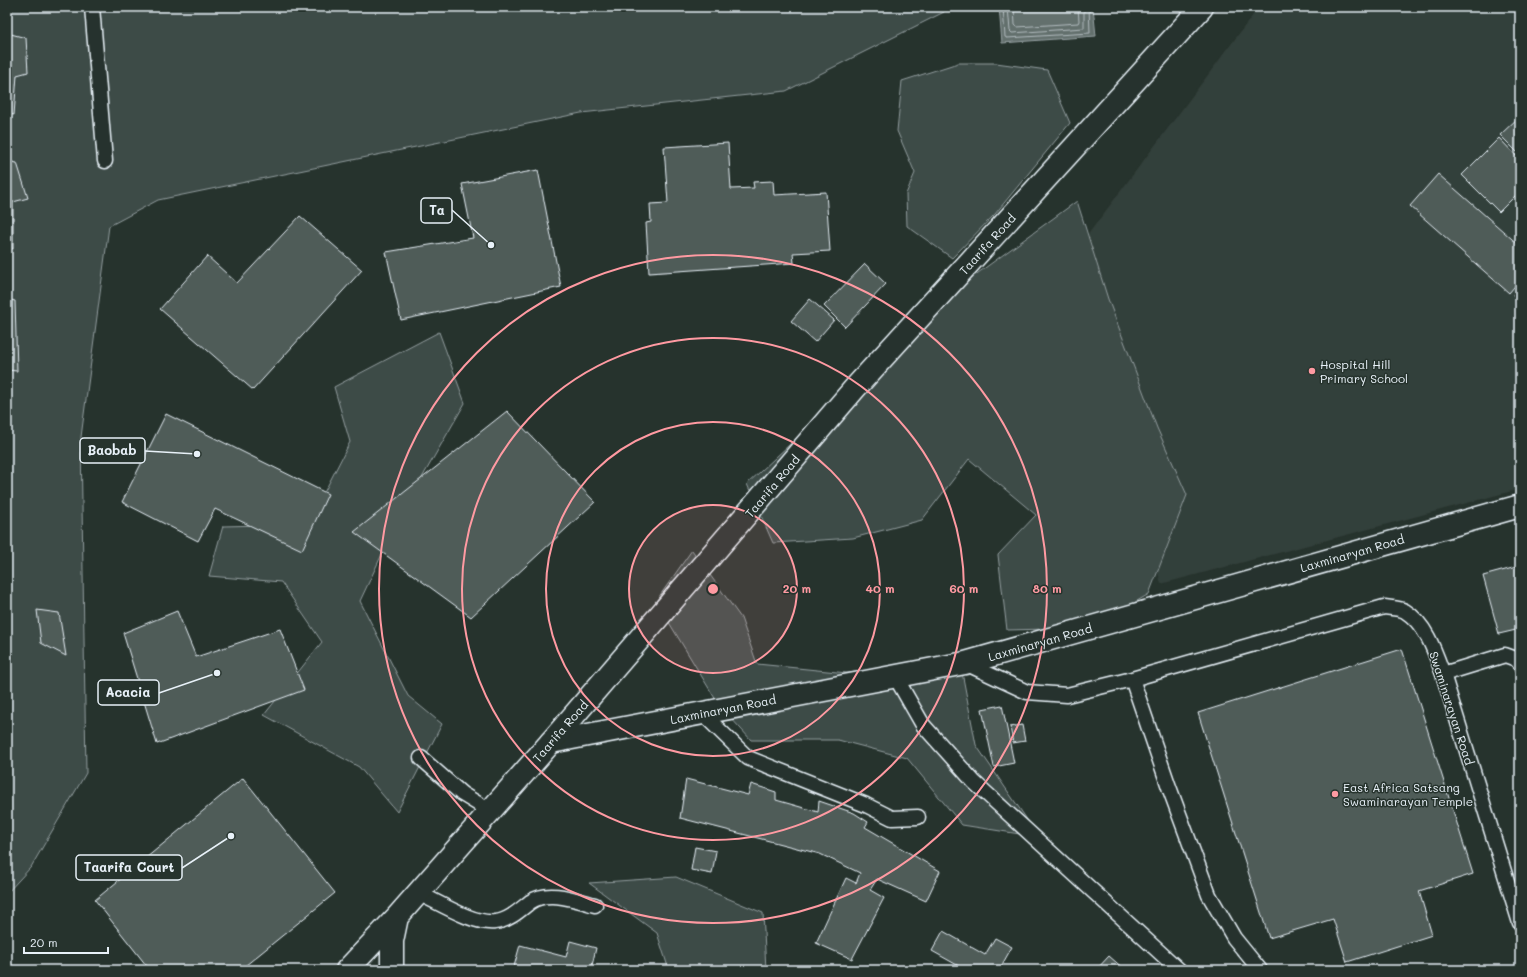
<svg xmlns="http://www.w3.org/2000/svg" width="1527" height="977" font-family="Mali,sans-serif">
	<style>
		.built { fill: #333f3a }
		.green { fill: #3e4b47; stroke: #939ea0 }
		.water { fill: #636f6d; stroke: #98a3a5 }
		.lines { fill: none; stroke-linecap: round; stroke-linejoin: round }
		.shore { stroke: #b3bdc0; stroke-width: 1 }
		.building { fill: #505c59; stroke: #e8f1f8 }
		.lane-casing { stroke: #e8f1f8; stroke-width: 17 }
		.street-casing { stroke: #e8f1f8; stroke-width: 25 }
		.secondary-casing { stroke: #e8f1f8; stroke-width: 25 }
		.lane { stroke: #26332d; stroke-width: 14 }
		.street { stroke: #26332d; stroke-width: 22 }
		.secondary { stroke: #26332d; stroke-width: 22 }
		.ring { fill: none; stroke: #ff9aa2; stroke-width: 2 }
		.poi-dot { fill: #ff9aa2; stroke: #26332d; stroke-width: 1.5 }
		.labels { text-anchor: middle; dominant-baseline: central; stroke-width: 3; stroke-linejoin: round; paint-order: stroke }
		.street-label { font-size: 12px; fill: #e8f1f8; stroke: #26332d }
		.poi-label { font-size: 12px; fill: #e8f1f8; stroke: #26332d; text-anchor: start }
		.centre { fill: #ff9aa2; stroke: #26332d; stroke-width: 2 }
		.ring-label { font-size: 12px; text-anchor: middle; font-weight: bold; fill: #ff9aa2; stroke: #26332d; stroke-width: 3; stroke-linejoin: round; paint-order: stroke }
		.leader { fill: none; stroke: #e8f1f8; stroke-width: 1.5 }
		.callout-dot { fill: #e8f1f8; stroke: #26332d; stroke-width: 1.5 }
		.callout { fill: #26332d; stroke: #e8f1f8; stroke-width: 1.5 }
		.callout-label { font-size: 13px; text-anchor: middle; font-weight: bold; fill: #e8f1f8 }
	</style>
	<rect width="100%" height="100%" fill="#26332d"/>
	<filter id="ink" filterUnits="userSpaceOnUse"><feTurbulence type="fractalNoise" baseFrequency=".025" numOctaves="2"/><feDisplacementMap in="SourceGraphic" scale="8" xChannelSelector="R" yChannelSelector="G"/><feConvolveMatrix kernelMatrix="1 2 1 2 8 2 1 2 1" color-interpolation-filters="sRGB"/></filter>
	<g filter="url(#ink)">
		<path class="built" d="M1259,7H1520V489L1161,584L1074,253Z"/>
		<path class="green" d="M7,7H944V12L786,91L581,113L158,200L109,226L81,437L86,773L31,867L7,893Z
			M958,63H996L1047,70L1070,123L995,214L952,258L907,226L906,194L915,173L897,131L902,81Z
			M1077,201L1108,299L1157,428L1187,495L1149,594L1091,628L1007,630L998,555L1036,515L969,459L922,520L853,538L773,543L747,484L831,406L886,340Z
			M439,332L465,403L400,516L360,601L408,696L442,724L397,812L359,767L264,715L322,642L281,582L209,576L223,526L308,524L350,442L334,387Z
			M692,550L741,618L757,664L847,673L960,662L976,745L1039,837L962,825L907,758L838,740H751L719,705L656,601Z
			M676,877L763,913L766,970H669L657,933L589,883Z"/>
		<path class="water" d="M999,7H1093L1096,36L1002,43Z"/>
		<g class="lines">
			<path class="shore" d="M1003,7L1005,37L1007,38L1090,33L1089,7
				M1008,7L1010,31L1012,33L1084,28V7
				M1014,7L1015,25L1017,27L1078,23L1079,21L1078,7"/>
		</g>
		<path class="building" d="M7,33L26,38L28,72L17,75L14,115L7,113Z
			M1520,116V155L1500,135Z
			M1499,138L1520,160V191L1499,212L1462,175Z
			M728,143L731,189L754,188L753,182L773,181L774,195L826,192L830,251L793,253L794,263L649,273L646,223L651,222L650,204L668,203L664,147Z
			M7,161L17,163L28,198L13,202V249L7,247Z
			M538,170L561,287L401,320L386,252L473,238L462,184Z
			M1438,174L1520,246V280L1509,293L1410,206Z
			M300,216L362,270L253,390L160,309L207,256L237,283Z
			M865,264L886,284L845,327L824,306Z
			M1520,287V301L1513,295Z
			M7,299L15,301L17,371L7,370Z
			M810,299L834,320L815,342L791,321Z
			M507,411L595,502L471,617L354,532Z
			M166,414L328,494L302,550L215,509L198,541L122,502Z
			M1520,566V629L1499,634L1483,576Z
			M37,610L59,613L66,656L41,643Z
			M177,611L196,657L280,629L304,690L157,744L123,633Z
			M1402,649L1473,874L1419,891L1432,935L1347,962L1333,919L1269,938L1198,713Z
			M1002,705L1014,763L994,767L982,709Z
			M1022,725L1025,741L1013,743L1010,727Z
			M243,778L335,893L240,970H150L95,900Z
			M686,779L748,795L751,784L776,792V800L818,812L819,801L854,813L868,822L865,827L940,871L926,901L877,879L870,890L884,898L852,959L816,943L846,878L856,883L860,873L820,854L680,818Z
			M695,847L716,851L712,874L691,870Z
			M943,931L985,955L995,938L1012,947L999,970H966L932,951Z
			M570,941L596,948L591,970H513L520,945L566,957Z
			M1109,956L1125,970H1096Z"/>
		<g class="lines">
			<defs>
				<path id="lane" d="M92,7L105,161
					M965,663L1027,692L1067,695L1132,679L1384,607C1390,608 1400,608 1405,611C1426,624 1435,652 1443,674L1520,923
					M1443,674L1505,655L1516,659L1520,664
					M895,676L923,725L974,782L1179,970
					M1132,679L1169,787L1209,895L1234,938L1260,970
					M702,713L748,758L866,805L892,818L918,817
					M421,758L462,794L490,811
					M418,893C438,902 474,925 495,922C508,921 520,910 530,902C548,889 576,900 595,905"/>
				<path id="street" d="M551,742L965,663L1520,506"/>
				<path id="secondary" d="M347,970L397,917L551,742L855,388L1202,7
					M392,970V941L397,917"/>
			</defs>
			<use href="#lane" class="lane-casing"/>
			<use href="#street" class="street-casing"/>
			<use href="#secondary" class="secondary-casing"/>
			<use href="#lane" class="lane"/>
			<use href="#street" class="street"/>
			<use href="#secondary" class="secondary"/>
		</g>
	</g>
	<circle cx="713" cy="589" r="84" fill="#ff9aa2" fill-opacity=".12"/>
	<g class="ring">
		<circle cx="713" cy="589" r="84"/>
		<circle cx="713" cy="589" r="167"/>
		<circle cx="713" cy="589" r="251"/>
		<circle cx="713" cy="589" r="334"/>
	</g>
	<g class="poi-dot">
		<circle cx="1312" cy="371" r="4"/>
		<circle cx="1335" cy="794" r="4"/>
	</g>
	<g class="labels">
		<g class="street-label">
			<text transform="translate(987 244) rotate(-48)">Taarifa Road</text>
			<text transform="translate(772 486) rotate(-50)">Taarifa Road</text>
			<text transform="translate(1352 553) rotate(-16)">Laxminaryan Road</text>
			<text transform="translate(1040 642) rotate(-16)">Laxminaryan Road</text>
			<text transform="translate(1452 708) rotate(72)">Swaminarayan Road</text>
			<text transform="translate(723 709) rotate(-11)">Laxminaryan Road</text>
			<text transform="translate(560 731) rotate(-49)">Taarifa Road</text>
		</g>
		<g class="poi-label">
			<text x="1320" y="364">Hospital Hill<tspan x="1320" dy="14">Primary School</tspan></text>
			<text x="1343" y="787">East Africa Satsang<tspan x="1343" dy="14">Swaminarayan Temple</tspan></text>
		</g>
	</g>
	<circle cx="713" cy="589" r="6" class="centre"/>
	<g class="ring-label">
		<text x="797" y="593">20 m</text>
		<text x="880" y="593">40 m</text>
		<text x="964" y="593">60 m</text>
		<text x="1047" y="593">80 m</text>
	</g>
	<path class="leader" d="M491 245L452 210M197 454L145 451M217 673L159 693M231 836L182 868"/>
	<g class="callout-dot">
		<circle cx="491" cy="245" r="4"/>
		<circle cx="197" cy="454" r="4"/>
		<circle cx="217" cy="673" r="4"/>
		<circle cx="231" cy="836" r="4"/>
	</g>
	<g class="callout">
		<rect x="421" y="198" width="31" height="25" rx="4"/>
		<rect x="80" y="438" width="65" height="25" rx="4"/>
		<rect x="98" y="680" width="61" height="25" rx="4"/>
		<rect x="76" y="855" width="106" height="25" rx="4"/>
	</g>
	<g class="callout-label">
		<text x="437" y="215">Ta</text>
		<text x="112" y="455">Baobab</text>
		<text x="128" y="697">Acacia</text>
		<text x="129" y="872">Taarifa Court</text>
	</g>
	<rect width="1527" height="977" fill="none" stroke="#26332d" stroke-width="24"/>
	<rect x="12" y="12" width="1503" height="953" fill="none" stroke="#e8f1f8" stroke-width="1.5" filter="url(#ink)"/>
	<path d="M24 947v6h84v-6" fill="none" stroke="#e8f1f8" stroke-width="2"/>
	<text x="30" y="947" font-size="12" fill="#e8f1f8" stroke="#26332d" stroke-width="3" paint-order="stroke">20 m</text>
</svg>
